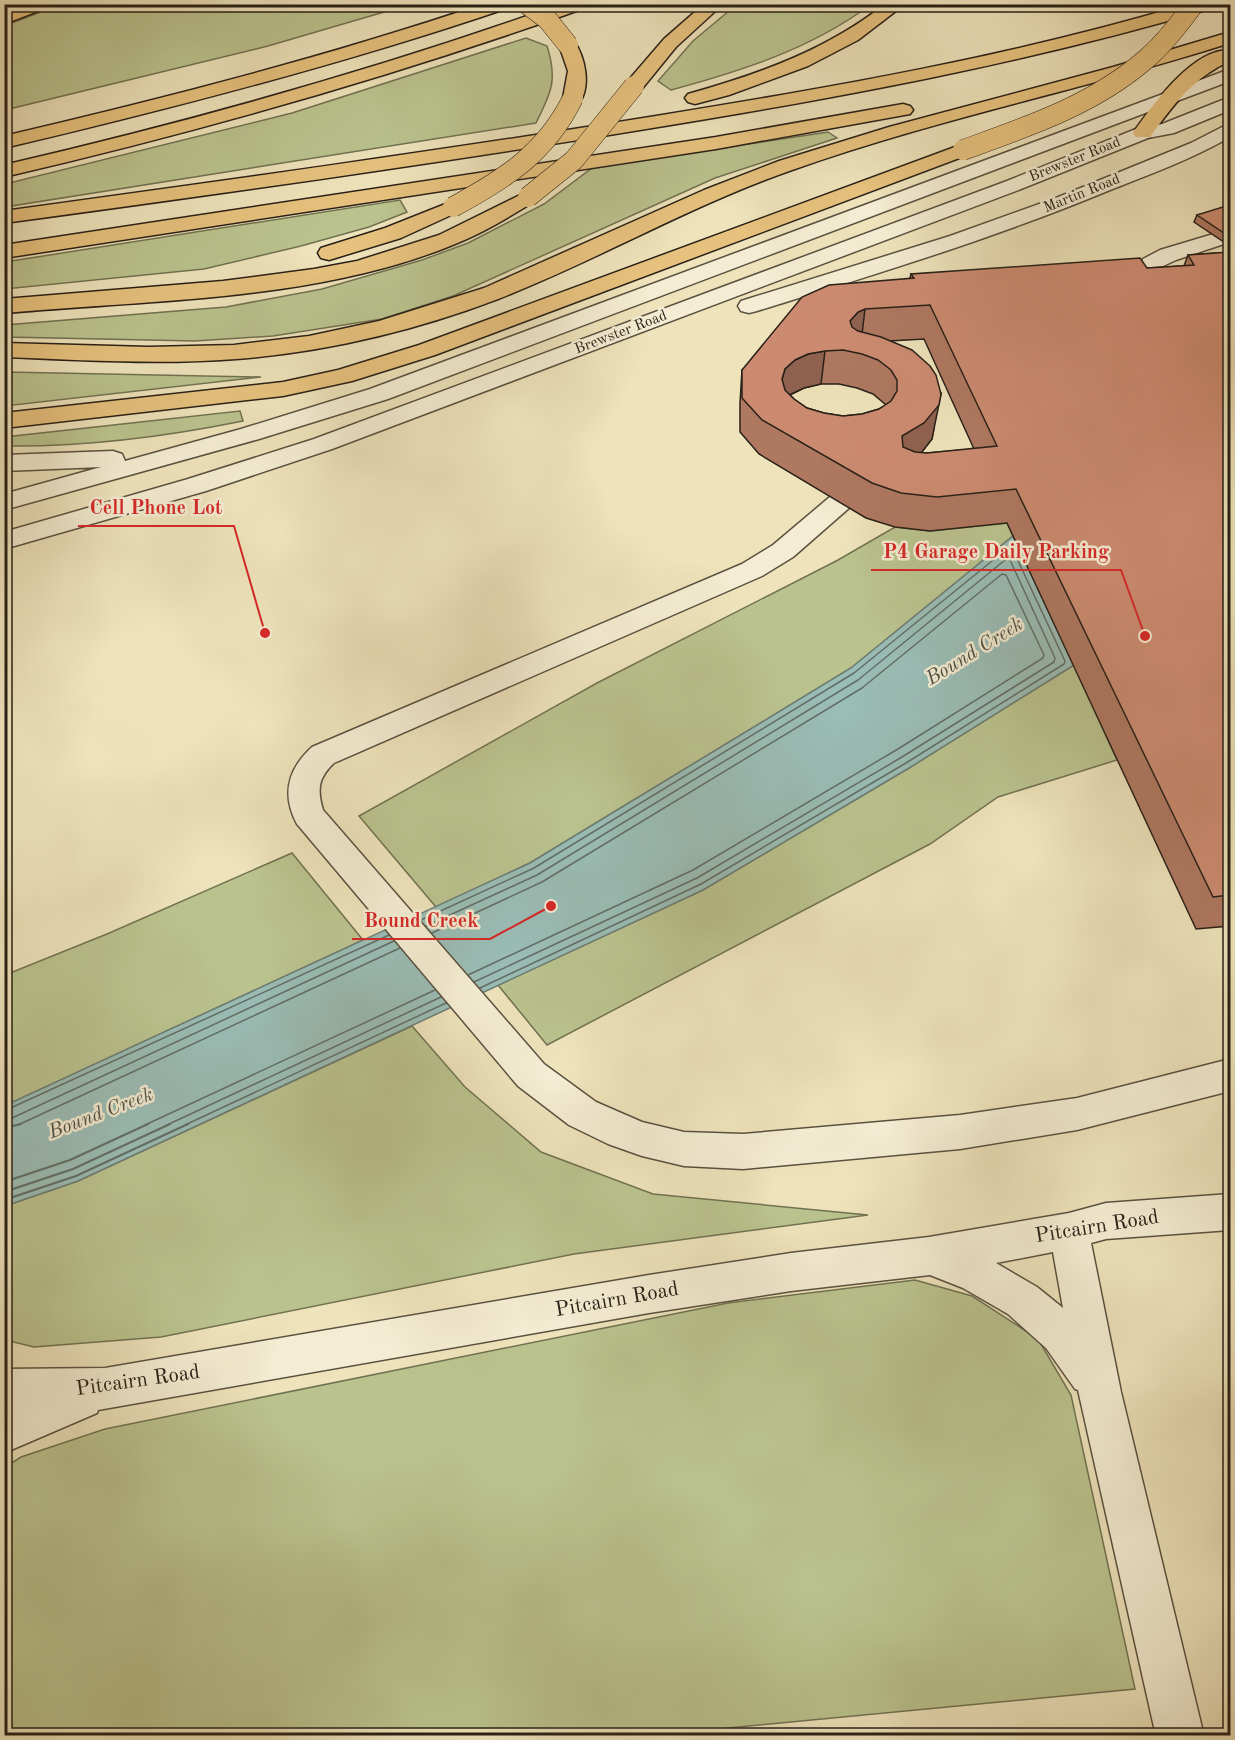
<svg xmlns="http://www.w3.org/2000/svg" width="1235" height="1740" font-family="'Old Standard TT',serif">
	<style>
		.green { fill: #bac38e; stroke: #717252; stroke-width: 1.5 }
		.water { fill: #9abdb6; stroke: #6c7e76; stroke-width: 1.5 }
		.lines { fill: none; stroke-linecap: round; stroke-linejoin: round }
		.shore-far1 { stroke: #616e66; stroke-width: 1.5 }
		.shore { stroke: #616e66; stroke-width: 2 }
		.minor-casing { stroke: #5a5140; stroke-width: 3 }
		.highway-casing { stroke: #282017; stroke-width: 3 }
		.minor { fill: #f4edd3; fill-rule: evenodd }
		.highway { fill: #e7c27e; fill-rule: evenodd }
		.highway-bridge-casing { stroke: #282017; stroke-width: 21; stroke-linecap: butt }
		.highway-bridge { stroke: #e7c27e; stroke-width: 20 }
		.wall { fill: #af7861; stroke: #282017; stroke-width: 1.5; fill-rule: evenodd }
		.shaded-wall { fill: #8f614f; stroke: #282017; stroke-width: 1.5 }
		.building { fill: #cc8b71; stroke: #282017; stroke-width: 1.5; fill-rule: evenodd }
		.labels { text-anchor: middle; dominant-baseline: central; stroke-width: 5; stroke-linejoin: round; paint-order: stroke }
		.far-street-label { font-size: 15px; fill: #282017; stroke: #f4edd3 }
		.water-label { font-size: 20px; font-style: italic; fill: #4a4f47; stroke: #f4edd3 }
		.near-street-label { font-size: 21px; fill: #282017; stroke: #f4edd3 }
		.leader { fill: none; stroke: #d62828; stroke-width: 2 }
		.callout-dot { fill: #d62828; stroke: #f4edd3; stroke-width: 2 }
		.callout-label { font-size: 20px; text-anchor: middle; font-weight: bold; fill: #d62828; stroke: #f4edd3; stroke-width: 5; stroke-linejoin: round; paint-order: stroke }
	</style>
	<rect width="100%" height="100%" fill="#eee3bb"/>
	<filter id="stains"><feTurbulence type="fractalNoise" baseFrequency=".00333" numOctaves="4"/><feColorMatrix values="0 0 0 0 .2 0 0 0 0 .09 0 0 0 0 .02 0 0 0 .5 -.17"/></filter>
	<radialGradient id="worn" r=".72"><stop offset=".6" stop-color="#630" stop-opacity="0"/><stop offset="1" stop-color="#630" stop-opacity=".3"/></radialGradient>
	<path class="green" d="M59,5H408L268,46L5,110L4,26Z
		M736,5V4L870,5C811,49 741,71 671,90L658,81L693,41Z
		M526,38L547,46C558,80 551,93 536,123L5,207V184L292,113Z
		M828,132L837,138L715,178L453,296L382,319L273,336L195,341L5,337V325L226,307L322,289L422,260L468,243L544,204L592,168Z
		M400,200L407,212L369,227L301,246L204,269L5,289V262Z
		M5,372L261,377L5,406Z
		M240,411L243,421C164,437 86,447 5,446V437Z
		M1007,523L1013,536L851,668L530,863L436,907L359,816L597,683L838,560L895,527L930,531Z
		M1074,665L1117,760L998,797L930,844L547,1045L498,985L703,890L909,768Z
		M292,853L363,940L5,1106V975L107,934Z
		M412,1026L465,1087L541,1152L653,1194L868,1215L574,1254L161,1337L34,1347L5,1340V1206L78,1181Z
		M915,1280L972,1296L1038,1339L1071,1395L1135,1689L645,1736L5,1735L4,1468L21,1457L105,1429L728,1303Z"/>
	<path class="water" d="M1013,536L1074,665L909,768L703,890L78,1181L5,1206L4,1106L530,863L851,668Z"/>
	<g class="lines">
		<path class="shore-far1" d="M421,920L534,868L854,673L1008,548H1012L1065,661L1064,664L906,763L701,884L480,988
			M426,926L537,875L858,680L1005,560H1010L1055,658L1054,662L902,757L697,878L474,982
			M432,933L542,882L862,688L1002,574L1006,575L1044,655L1043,658L898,749L693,870L468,975
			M4,1111L389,935
			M4,1119L12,1118L394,941
			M18,1125L400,948
			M145,1125L435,990
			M167,1125L441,997
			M185,1125L446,1003"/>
		<path class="shore" d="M4,1128L21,1124
			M4,1182L70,1160L148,1124
			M4,1192L73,1169L170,1124
			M4,1200L76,1176L188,1124"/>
		<defs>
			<path id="minor" d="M1230,69V81L388,399L259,439L4,510V494L101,467L4,471V455L113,451L122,454L125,461L241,429L370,389Z
				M1230,97V110L1174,133L1148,138L1021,189L332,449L206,491L4,549V532L188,479L314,439L1007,181L1136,129L1162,124Z
				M1230,123V137C1192,159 1151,174 1110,190C995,238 876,274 757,311L749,313L741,311L738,306L741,301L950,236L1056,198L1191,143Z
				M1230,229V242L1176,260L1161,267L1159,277L1172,299L1169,304L1161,306L1153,304L1137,277L1143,259L1160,250Z
				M840,494L849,496L853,502L849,508L793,557L762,576L334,763C318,778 317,790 323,810L544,1064L596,1102L642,1122L684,1132L743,1134L960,1115L1077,1098L1230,1059V1091L1077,1130L960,1149L743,1169L684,1166L642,1156L608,1144L569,1125L518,1086L297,824C281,794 288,769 312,747L742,564L773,545L831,496Z
				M1230,1194V1230L1106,1239L1091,1243L1121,1392L1204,1736H1156L1078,1390L1075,1389L1046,1348L1008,1314L963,1288L930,1275L791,1291L649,1313L98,1410L97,1413L4,1453V1369L105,1368L649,1275L791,1253L929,1237L1069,1213L1106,1203ZM1053,1252L1063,1308L1037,1287L996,1263Z"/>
			<path id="highway" d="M24,4H48L46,8L4,24V12Z
				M483,4H510L508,8C343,64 174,108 4,148V136C166,98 326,57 483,4Z
				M561,4H587L585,8C395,76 201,131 4,177V165C193,121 379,69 561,4Z
				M704,4H723L676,47L641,90H627L625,86L627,82L664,39Z
				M885,4H905L858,40L808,66L729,95L695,104L688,102L685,98L688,94C759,74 827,50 885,4Z
				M1187,4H1215L1213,8C1027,63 838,98 646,129C433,164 219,194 4,223V211C222,181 439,151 656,116C835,87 1013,56 1187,4Z
				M1230,32V43C1086,89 936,119 792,170C691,205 598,260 498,299C414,331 325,352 236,359C159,365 81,360 4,357V343L149,347L234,345L309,336L379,321L484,288L704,190L779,161L889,127L1113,67Z
				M568,40L574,41C585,57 591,85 580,102H566L563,98L568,71L559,45L562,41Z
				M1230,50V61C1194,77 1173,105 1150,137H1136L1133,133C1153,105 1192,49 1230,50Z
				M903,104L910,106L913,110L910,114L716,149L4,258V245L716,137Z
				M963,144L970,146L973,150L970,154L435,355L352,381L283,396L4,428V413L283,382L338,370L419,345Z
				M528,191L535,193L538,197L535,201C509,217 483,233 455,244C319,301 150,300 4,313V299L223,281L314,269L357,261L439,235Z
				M453,201L460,203L464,207L460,211L401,238L329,260L321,258L318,253L321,248L385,228Z"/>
		</defs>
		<use href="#minor" class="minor-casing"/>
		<use href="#highway" class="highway-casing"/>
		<use href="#minor" class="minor"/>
		<use href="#highway" class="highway"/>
		<defs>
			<path id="highway-bridge" d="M527,4L547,19L568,45
				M963,150C1027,127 1093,105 1145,60C1164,44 1179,24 1194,4
				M528,197L574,160L634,86
				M453,207C505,179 546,153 573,98"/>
		</defs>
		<use href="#highway-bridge" class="highway-bridge-casing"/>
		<use href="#highway-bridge" class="highway-bridge"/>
	</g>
	<path class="wall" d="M1230,209V246L1194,222L1197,215Z
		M1230,252V926L1196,929L1007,523L930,531L895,527L866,518L759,454L740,432V403L742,370L910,278L911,274L1147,268L1184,266L1188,255ZM924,339L974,449L927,453H921L932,439L934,428L890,341ZM821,384H839L857,388L873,394L886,405L879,409L862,414L843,416L824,413L807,408L794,399L790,395L804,388Z"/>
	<path class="shaded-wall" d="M865,309L861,343L853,345L850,321L858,312Z
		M825,351L821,384L804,388L791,394L782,403V379L785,369L795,360L808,354Z
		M941,394L932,439L918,457L896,470L902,436Z"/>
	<path class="building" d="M1226,206L1230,209V237L1197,215Z
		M1230,252V895L1213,897L1016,489L937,497L901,493L872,483L762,420L742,398V370L802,297L829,285L914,278L911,274L1140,258L1147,268L1194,265L1188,255ZM930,305L997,446L927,453L915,452L903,447L902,436L924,423L939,405L941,394L936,375L930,366L912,350L881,337L858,331L852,327L850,321L858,312L865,309ZM843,350L862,354L878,360L891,370L897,380V391L891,401L879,409L862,414L843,416L824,413L807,408L794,399L785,390L782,379L785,369L795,360L808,354L825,351Z"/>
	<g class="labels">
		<g class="far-street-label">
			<text transform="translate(1075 160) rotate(-22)">Brewster Road</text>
			<text transform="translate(1082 194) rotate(-22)">Martin Road</text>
			<text transform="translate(621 333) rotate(-21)">Brewster Road</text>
		</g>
		<g class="water-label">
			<text transform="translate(975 652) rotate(-32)">Bound Creek</text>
			<text transform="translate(101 1114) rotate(-21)">Bound Creek</text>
		</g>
		<g class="near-street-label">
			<text transform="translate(1097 1227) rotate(-9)">Pitcairn Road</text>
			<text transform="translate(617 1300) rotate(-10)">Pitcairn Road</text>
			<text transform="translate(138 1381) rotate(-8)">Pitcairn Road</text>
		</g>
	</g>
	<path class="leader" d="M265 633L234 526H78M1145 636L1121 570H871M551 906L490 939H352"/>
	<g class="callout-dot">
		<circle cx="265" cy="633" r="6"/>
		<circle cx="1145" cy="636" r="6"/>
		<circle cx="551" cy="906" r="6"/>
	</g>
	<g class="callout-label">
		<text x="156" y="514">Cell Phone Lot</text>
		<text x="996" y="558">P4 Garage Daily Parking</text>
		<text x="421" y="927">Bound Creek</text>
	</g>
	<rect width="1235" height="1740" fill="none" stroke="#eee3bb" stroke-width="24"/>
	<rect x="6" y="6" width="1223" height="1728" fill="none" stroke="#282017" stroke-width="3"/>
	<rect x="12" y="12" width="1211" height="1716" fill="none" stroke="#282017" stroke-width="1.5"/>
	<rect width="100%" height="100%" filter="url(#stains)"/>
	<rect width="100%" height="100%" fill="url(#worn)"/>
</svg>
